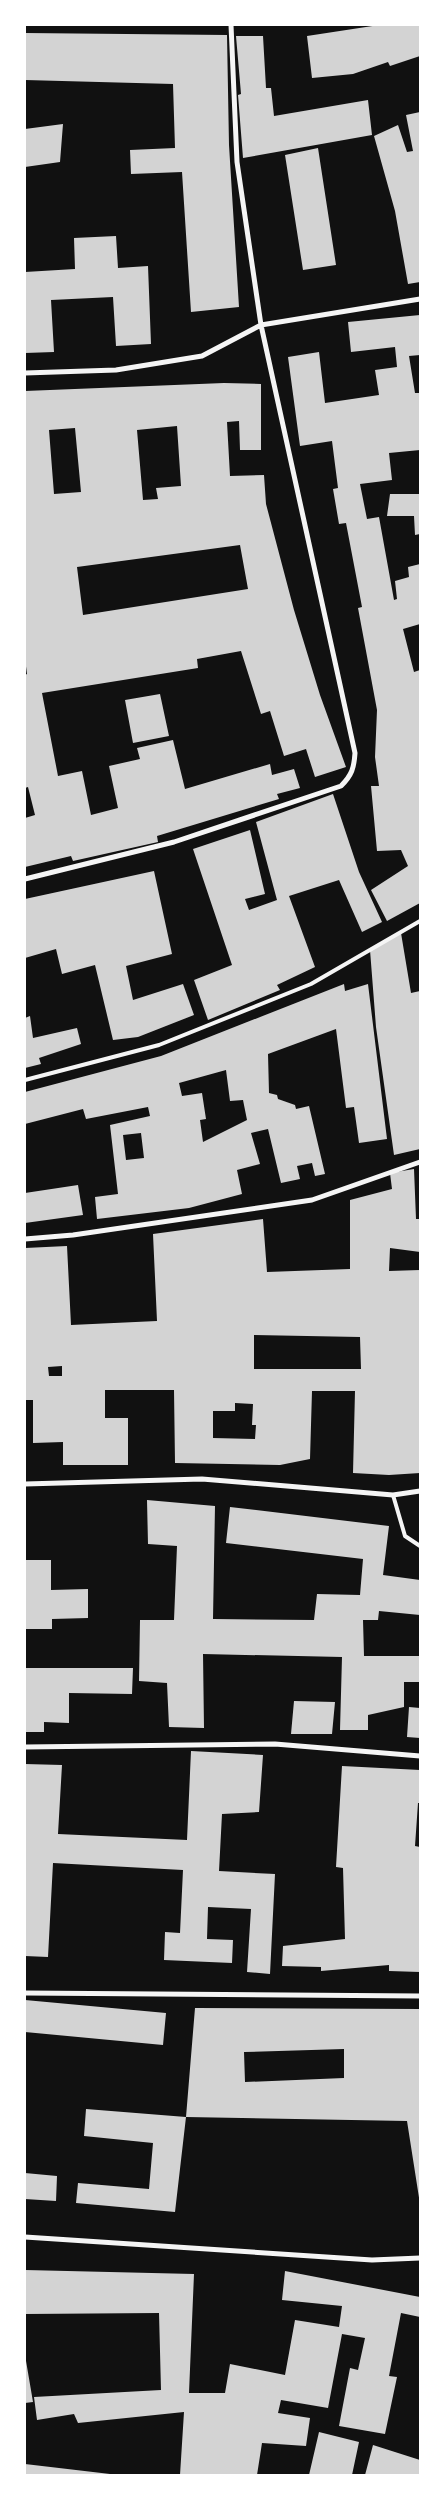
<svg xmlns="http://www.w3.org/2000/svg" width="445" height="2500" font-family="Commissioner,sans-serif">
	<style>
		.building { fill: #d3d3d3; fill-rule: evenodd }
		.lines { fill: none; stroke-linecap: round; stroke-linejoin: round }
		.service { stroke: #f5f5f5; stroke-width: 4 }
		.minor { stroke: #f5f5f5; stroke-width: 5 }
	</style>
	<rect width="100%" height="100%" fill="#111"/>
	<path class="building" d="M379,25H420V56L390,66L388,62L353,74L312,78L307,36Z
		M25,33L227,35L229,145L239,307L191,312L182,172L131,174L130,150L175,148L173,84L25,80Z
		M236,36H263L266,88H271L274,116L368,100L372,135L243,158L238,95L241,94Z
		M420,112V282L408,284L395,211L374,136L398,125L407,152L413,151L406,115Z
		M63,124L60,162L25,167V129Z
		M318,148L336,265L303,270L285,155Z
		M116,236L118,268L148,266L151,344L116,346L113,297L51,300L54,352L25,353V272L75,269L74,238Z
		M420,315V355L409,356L415,393H420V450L389,453L392,480L360,484L367,519L379,517L394,600L397,599L395,581L409,577L408,567L420,564V624L403,629L414,672L420,670V903L387,921L371,890L408,866L401,850L377,851L371,786H379L375,757L377,710L358,608L362,607L346,523L339,524L333,489L338,488L332,441L300,446L288,357L319,352L325,403L379,395L375,370L397,367L395,347L351,352L348,322Z
		M224,383L261,384V450H240L239,421L227,422L230,476L264,475L266,504L294,610L320,695L346,767L315,777L306,749L284,756L270,711L261,714L241,651L197,659L198,668L42,693L58,776L82,771L91,815L118,808L109,766L140,759L137,748L173,740L185,789L270,764L272,775L294,769L300,788L277,794L279,799L157,836L158,842L73,861L71,856L25,867V818L35,815L28,787L25,788V675L27,674L25,659V391ZM177,426L181,486L156,488L158,499L143,500L137,430ZM75,428L81,492L54,494L49,430ZM240,545L248,589L83,615L77,567Z
		M390,494H420V534L415,535L414,516H387Z
		M160,694L169,736L133,743L125,700Z
		M333,794L359,872L382,922L362,932L339,880L289,896L315,967L277,985L280,990L208,1020L194,980L232,965L193,849L250,830L265,894L245,899L249,910L277,900L256,822Z
		M154,871L172,954L126,966L133,1000L183,984L194,1015L138,1037L113,1040L95,965L62,974L56,949L25,958V899Z
		M401,933L411,993L420,991V1149L394,1155L376,1027L370,950Z
		M344,984L345,991L368,984L387,1139L359,1143L354,1107L346,1108L336,1029L268,1054L269,1093L277,1095L278,1099L295,1105L296,1109L309,1106L325,1174L315,1176L312,1163L297,1166L300,1179L281,1183L268,1129L251,1133L260,1164L237,1170L242,1194L189,1208L97,1219L95,1197L118,1194L110,1125L150,1116L148,1107L86,1119L83,1109L25,1124V1092L161,1056ZM226,1070L230,1101L243,1100L247,1120L203,1142L200,1120L206,1119L202,1093L182,1096L179,1083ZM141,1133L144,1158L126,1160L123,1135Z
		M30,1016L33,1038L77,1028L81,1044L39,1058L41,1064L25,1068V1018Z
		M414,1169L416,1219H420V1252L390,1248L389,1271L420,1270V1473L389,1475L353,1473L355,1391H312L310,1459L280,1465L175,1463L174,1390H105V1418H128V1465H63V1442L33,1443V1400H25V1248L67,1246L71,1325L157,1321L153,1234L263,1219L267,1272L350,1269V1200L392,1189L390,1173ZM254,1335L360,1337L361,1369H254ZM62,1366V1376H49L48,1367ZM235,1403L253,1404L252,1425H256L255,1439L213,1438V1411H235Z
		M78,1185L83,1215L25,1223V1193Z
		M147,1500L215,1506L213,1619L314,1620L317,1594L360,1595L363,1559L226,1543L230,1507L389,1526L383,1575L420,1580V1615L379,1611L378,1620H363L364,1656H420V1682H404V1707L368,1715V1730H340L342,1657L203,1654L204,1728L169,1727L167,1683L139,1681L140,1620H174L177,1546L148,1544Z
		M25,1560H51V1590L88,1589V1618L52,1619V1629H25Z
		M25,1668H133L132,1694L69,1693V1723L44,1722V1732H25Z
		M294,1701L335,1702L332,1734H291Z
		M409,1707L420,1708V1738L407,1737Z
		M191,1751L263,1755L259,1812L222,1814L219,1871L275,1874L270,1974L247,1972L251,1909L208,1907L207,1939L233,1940L232,1963L164,1960L165,1932L180,1933L183,1870L53,1863L48,1957L25,1956V1764L62,1765L58,1834L187,1840Z
		M342,1766L420,1770V1803H418L415,1846L420,1847V1972L389,1971V1965L321,1971V1967L282,1966L283,1946L345,1939L343,1868L336,1867Z
		M25,2000L166,2013L163,2045L25,2032Z
		M195,2008L420,2009V2204L407,2121L186,2117ZM344,2049V2078L245,2082L244,2052Z
		M86,2109L186,2117L175,2212L76,2203L78,2183L149,2189L153,2143L84,2136Z
		M25,2173L57,2176L56,2201L25,2199Z
		M25,2270L194,2274L189,2393H225L230,2364L285,2375L295,2320L339,2327L342,2306L282,2300L285,2271L420,2297V2317L401,2313L389,2376L397,2377L385,2434L339,2426L350,2368L358,2370L365,2338L342,2334L328,2408L281,2400L278,2413L310,2418L306,2446L262,2443L257,2475H180L184,2412L78,2423L74,2414L37,2420L34,2397L161,2390L159,2313L25,2314Z
		M25,2355L33,2402L25,2403Z
		M319,2432L359,2442L352,2475H309Z
		M373,2445L420,2460V2475H365Z
		M25,2464L110,2474L109,2475H25Z"/>
	<g class="lines">
		<path class="service" d="M25,1080L159,1045L311,984L420,921
			M393,1495L405,1536L420,1546"/>
		<path class="minor" d="M25,373L116,370L202,356L261,325L420,299
			M25,879L174,842L341,786C352,775 354,768 355,753L261,325L237,162L231,25
			M25,1239L73,1235L312,1200L420,1162
			M25,1484L202,1479L393,1495L420,1491
			M25,1747L275,1744L420,1756
			M25,1993L420,1996
			M25,2237L372,2260L420,2258"/>
	</g>
	<rect width="445" height="2500" fill="none" stroke="#ffffff" stroke-width="52"/>
</svg>
